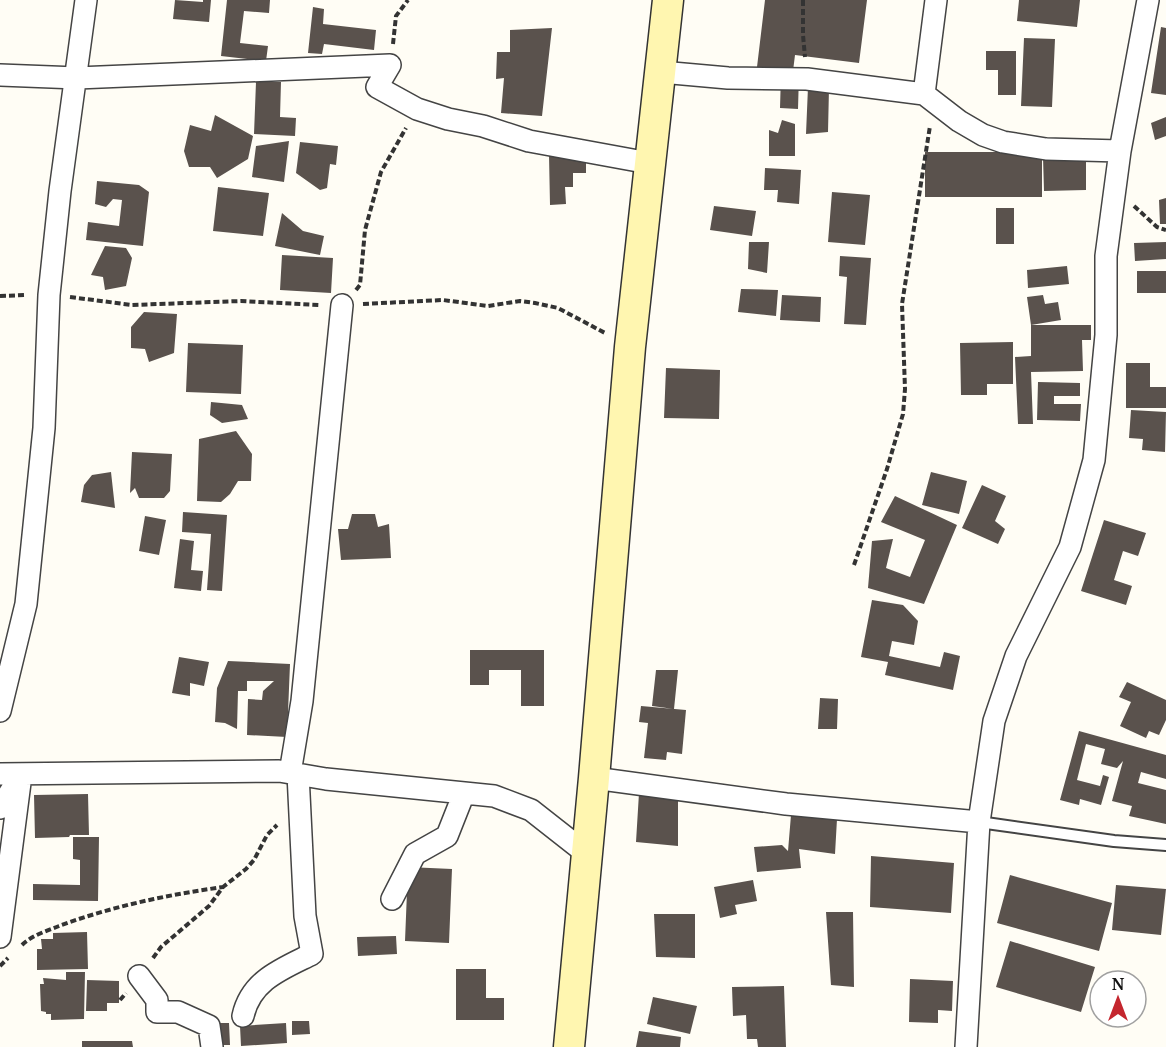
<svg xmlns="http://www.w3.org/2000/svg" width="1166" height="1047" font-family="'Noto Serif',serif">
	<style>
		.building { fill: #5a524d }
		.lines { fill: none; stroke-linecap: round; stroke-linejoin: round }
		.lane-casing { stroke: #444; stroke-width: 14 }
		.street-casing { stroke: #444; stroke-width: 24 }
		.secondary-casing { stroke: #333; stroke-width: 33 }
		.path { stroke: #333; stroke-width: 4; stroke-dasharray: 6 3; stroke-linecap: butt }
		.lane { stroke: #fff; stroke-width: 10 }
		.street { stroke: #fff; stroke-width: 21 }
		.secondary { stroke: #fff6b0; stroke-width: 30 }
	</style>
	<rect width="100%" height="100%" fill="#fffdf5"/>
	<path class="building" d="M175,0L203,2V0H211L209,22L173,19Z
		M227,0H270L269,13L244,11L240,43L268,46L266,61L221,56Z
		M765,0H867L859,63L795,55L793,71L757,67Z
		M1019,0H1080L1077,27L1017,21Z
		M313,7L324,9L323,24L376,30L374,50L324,44L322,54L308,53Z
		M1161,27L1166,28V95L1151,93Z
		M552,28L542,116L501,113L504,78L496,79L497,52H510V30Z
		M1024,38L1055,39L1052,107L1021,106Z
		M986,51H1016V95H998V70H986Z
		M781,74H799L798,109L780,108Z
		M256,82H281L280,117L296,118L295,136L254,134Z
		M808,87L829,88L828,132L806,134Z
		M215,115L253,136L248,159L217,178L210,167H189L184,151L190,125L211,131Z
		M1166,117V136L1155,140L1151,123Z
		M782,120L795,124V156H769V130L778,133Z
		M289,141L284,182L252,177L256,146Z
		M300,142L338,146L336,165L330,164L327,188L320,190L296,173Z
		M925,152H1042V197H925Z
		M586,154V173H573V187H565L566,204L550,205L549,155Z
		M1086,156V190L1044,191L1043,157Z
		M765,168L801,170L799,204L777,202L778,190H764Z
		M97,181L139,185L149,192L143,246L86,240L88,222L119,226L122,200L113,199L106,207L95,204Z
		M218,187L269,193L263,236L213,231Z
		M832,192L870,195L865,245L828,242Z
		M1166,198V224H1160L1159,200Z
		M714,206L756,211L752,236L710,230Z
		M996,208H1014V244H996Z
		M282,213L303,231L324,236L320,255L275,246Z
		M749,242H769L767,273L748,269Z
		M1166,242V259L1135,261L1134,243Z
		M105,246L126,248L132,258L126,286L105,290L103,277L91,275Z
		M282,255L333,258L331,293L280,290Z
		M840,256L871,258L866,325L844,324L847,277L839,276Z
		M1067,266L1069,284L1028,288L1027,270Z
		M1137,271H1166V293H1137Z
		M741,289L778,290L776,316L738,312Z
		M782,295L821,297L820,322L780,320Z
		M1043,295L1045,304L1058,302L1061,320L1031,325L1027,297Z
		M144,312L177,314L174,353L149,362L145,349L131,348V327Z
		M1031,325H1091V340H1082L1083,371L1031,372L1033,424H1018L1015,357L1031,356Z
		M1013,342V384H987V395H961L960,343Z
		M188,343L243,345L241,394L186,392Z
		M1126,363H1150V387H1166V408H1126Z
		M666,368L720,370L719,419L664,418Z
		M1038,382L1080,383V396H1054V404H1081L1080,421L1037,420Z
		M211,402L242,405L248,419L222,423L210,415Z
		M1131,410L1166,412L1165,452L1142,450L1143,439L1129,438Z
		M236,431L252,454L251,481H238L230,494L221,502L197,501L199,439Z
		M132,452L172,454L170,491L164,498H139L135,488L130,493Z
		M111,472L115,508L81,502L84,485L92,475Z
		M931,472L967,481L959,514L922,505Z
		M982,485L1006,496L995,521L1005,529L998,544L962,528Z
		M895,496L957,525L924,604L868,588L872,541L893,539L886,568L910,577L925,540L881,522Z
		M183,512L227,515L222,591L207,590L211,534L182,532Z
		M352,514H375L378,527L389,524L391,558L341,560L338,529H348Z
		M145,516L166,520L159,555L139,551Z
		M1104,520L1146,533L1138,556L1123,551L1114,580L1132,586L1126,605L1081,591Z
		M180,539L194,541L191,570L203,571L201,591L174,588Z
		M872,600L903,605L918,621L914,645L892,641L889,656L940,667L944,652L960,656L953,690L885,675L888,662L861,657Z
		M470,650H544V706H521V670H489V685H470Z
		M179,657L209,662L204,686L190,683V696L172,693Z
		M228,661L290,664L287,737L247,735L248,699L262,700L263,691L274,681H247V691H238L237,729L225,723L215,722L217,688Z
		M656,670H678L674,709L652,706Z
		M1127,682L1166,700V720L1159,735L1149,731L1146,738L1120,726L1131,702L1119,697Z
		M820,698L838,699L837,729H818Z
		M641,706L686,710L682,754L667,752L666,760L644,758L648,723L639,722Z
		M1079,731L1166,755V779L1141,772L1138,783L1166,790V824L1129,816L1132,806L1112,801L1123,761L1117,768L1101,764L1105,749L1086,744L1077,780L1100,786L1103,775L1109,777L1101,805L1080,799L1079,805L1060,800Z
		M639,793L678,794V846L636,842Z
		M88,794L89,835H70L69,837L35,838L34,795Z
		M791,815L837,819L835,854L799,849L801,868L757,872L754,847L782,845L788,851Z
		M73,837H99L98,901L33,900V884L80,885V860L73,859Z
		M871,856L954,863L951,913L870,907Z
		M408,867L452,869L449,943L405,941Z
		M1010,875L1112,903L1099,951L997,923Z
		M753,880L757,901L735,905L737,914L720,918L714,887Z
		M1116,885L1166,889L1161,935L1112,930Z
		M826,912H853L854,987L831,985Z
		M654,914H695V958L656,957Z
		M87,932L88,969L37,970V949H42L41,939H53V933Z
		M396,936L397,954L358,956L357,937Z
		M1010,941L1095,967L1081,1012L996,987Z
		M456,969H486V998H504V1020H456Z
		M66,972H85L84,1019L51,1020V1014H46V1012L41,1011L40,984H44L43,978L66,980Z
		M910,979L953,981L952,1011L938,1010V1023L909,1022Z
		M87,980L119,981V1003H107V1011H86Z
		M784,986L786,1047H758L757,1039H747L746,1015L733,1016L732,987Z
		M653,997L697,1006L690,1034L647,1024Z
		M292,1021H309L310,1034L292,1035Z
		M213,1023H229L230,1045H214Z
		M286,1023L287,1043L241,1046L240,1026Z
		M639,1031L681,1037L680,1047H636Z
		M82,1041H132L133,1047H82Z"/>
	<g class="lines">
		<defs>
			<path id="lane" d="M979,822L1114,841L1166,845"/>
			<path id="street" d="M661,72L728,78L807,79L924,94L959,121L983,135L1003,142L1046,149L1120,151
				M0,75L77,78L390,65L377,87L417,109L448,119L483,126L529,141L649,163
				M924,94L936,0
				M0,711L26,604L44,428L49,295L60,191L86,0
				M290,773L302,701L342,305
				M0,774L279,771L326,779L494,796L531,810L587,854
				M594,778L786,804L979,822
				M0,808L18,780
				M392,899L415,854L447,836L464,793
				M0,937L21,775
				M139,976L157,1000V1012H178L209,1026L212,1047
				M243,1016C251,980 282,969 312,954L305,916L298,774
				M966,1047L979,822L994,721L1016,656L1070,547L1094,460L1106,335V256L1120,151L1148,0"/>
			<path id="secondary" d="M569,1047L594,778L630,347L668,0"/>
		</defs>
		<use href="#lane" class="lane-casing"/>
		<use href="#street" class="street-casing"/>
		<use href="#secondary" class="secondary-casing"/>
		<path class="path" d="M803,0V35L805,57
			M393,44L396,16L408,0
			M1134,206L1157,227L1166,230
			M356,290L360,285L365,230L381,172L406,128
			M0,296L26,295
			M70,297L132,305L241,301L319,305
			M363,304L443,300L488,306L520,301L535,303L558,308L605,333
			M854,565L887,469L903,414L905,389L902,304L930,126
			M22,945C32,935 47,931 59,926C113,906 167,895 223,887
			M153,958L161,947L209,906L223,887L246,869L254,860L267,835L277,825
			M0,966L8,958
			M120,1000L126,993"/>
		<use href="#lane" class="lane"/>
		<use href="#street" class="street"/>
		<use href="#secondary" class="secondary"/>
	</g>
	<g transform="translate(1118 999)"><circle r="28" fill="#ffffff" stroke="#a0a0a0" stroke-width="1.5"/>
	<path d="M0-4.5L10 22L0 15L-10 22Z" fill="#c4262e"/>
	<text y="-9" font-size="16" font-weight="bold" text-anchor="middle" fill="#111111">N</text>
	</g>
</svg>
